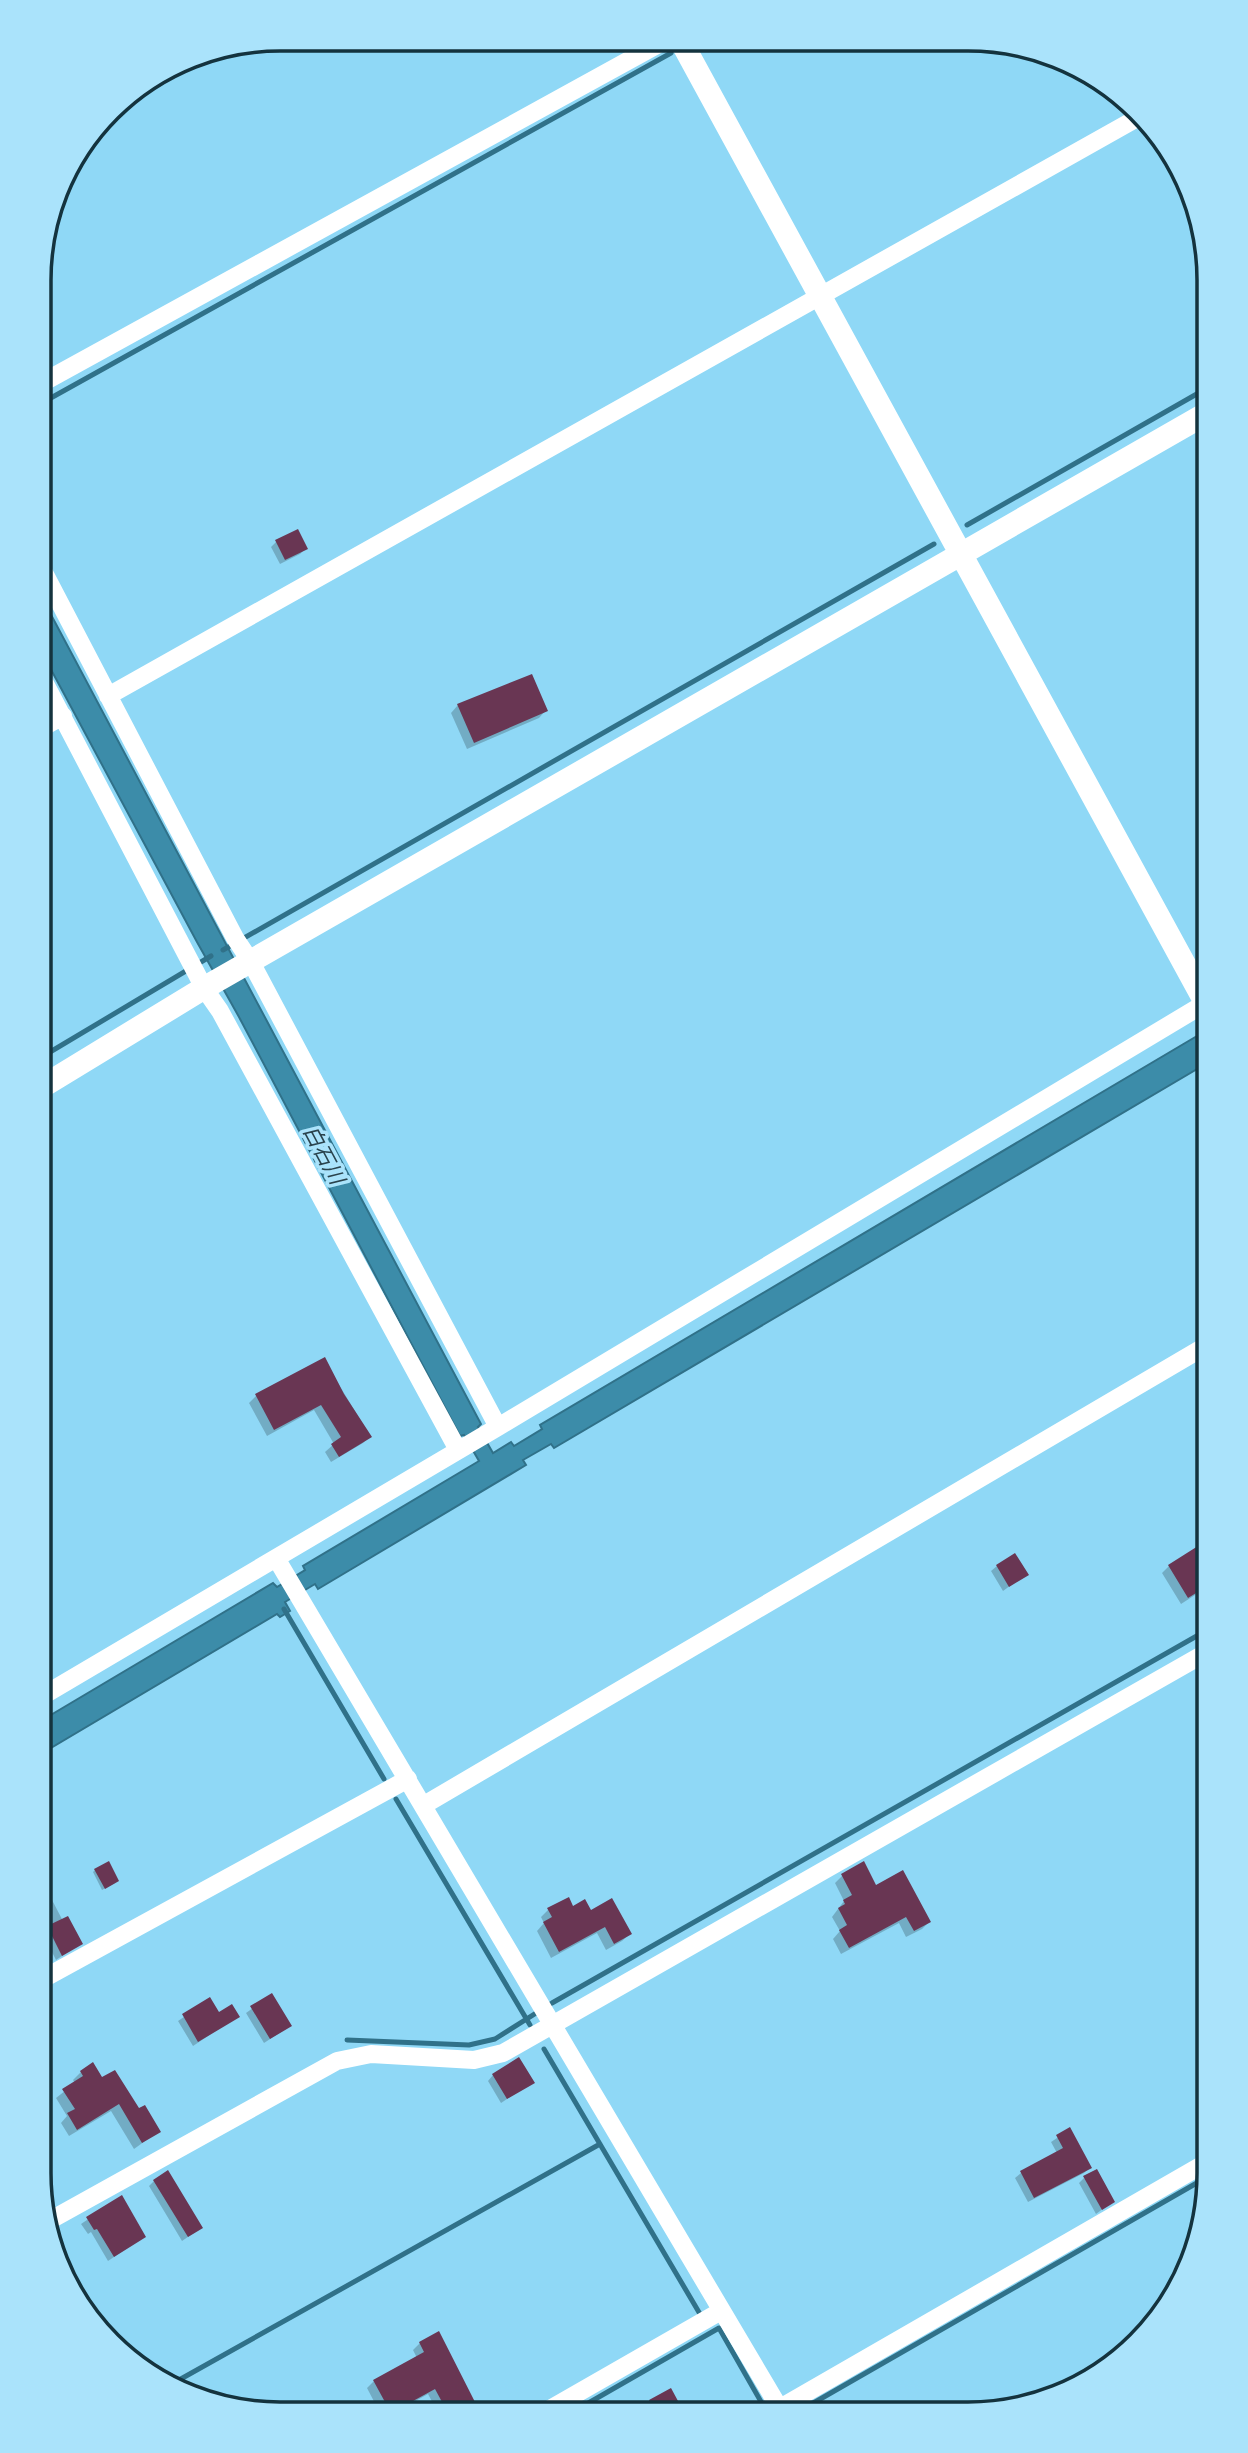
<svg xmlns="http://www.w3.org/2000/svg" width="1248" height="2453" font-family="Barlow,'Noto Sans JP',sans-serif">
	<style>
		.water { fill: #3c8ca9; stroke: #307189; stroke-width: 2 }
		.shadow { fill: #0003 }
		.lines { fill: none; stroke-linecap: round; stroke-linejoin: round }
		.stream { stroke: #307189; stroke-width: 5 }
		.building { fill: #693653 }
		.minor { stroke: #fff; stroke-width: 18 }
		.tertiary { stroke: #fff; stroke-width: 23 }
		.labels { text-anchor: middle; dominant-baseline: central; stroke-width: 7; stroke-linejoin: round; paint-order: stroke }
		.water-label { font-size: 21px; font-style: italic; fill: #2a434d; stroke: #aae3fb }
		.rim { fill: none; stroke: #14333e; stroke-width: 3.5 }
	</style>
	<rect width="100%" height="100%" fill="#8fd8f6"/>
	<path class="water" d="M40,594L481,1424L478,1427L493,1453L511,1442L514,1446L542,1429L540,1425L1197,1036L1201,1042L1209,1037V1062L554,1448L551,1444L523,1460L526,1465L318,1589L315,1584L285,1602L290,1611L280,1617L277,1614L39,1755V1722L273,1583L277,1587L305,1570L303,1566L479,1461L464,1435L460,1436L239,1017L197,942L40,649Z"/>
	<path class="shadow" d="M276,542L306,548L300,554L280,564L271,547Z
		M458,705L546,710L539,718L467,749L451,713Z
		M324,1360L370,1436L363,1443L331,1462L325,1452L334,1444L314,1410L267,1436L249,1403L256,1396Z
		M1209,1556V1586L1181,1604L1162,1573L1169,1566L1204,1559Z
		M997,1566L1026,1574L1003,1591L991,1571Z
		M863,1864L876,1887L929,1922L922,1929L906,1937L899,1923L841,1954L833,1939L840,1931L832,1917L844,1901L835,1883L842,1876Z
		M95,1870L115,1883L102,1890L93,1872Z
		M52,1900L63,1921L80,1944L56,1960L39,1926V1907Z
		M573,1908L590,1912L630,1934L622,1941L606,1950L597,1933L551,1958L537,1931L544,1923L541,1917L548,1910Z
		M271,1995L290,2026L264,2043L246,2013Z
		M209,2000L218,2014L238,2016L193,2046L178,2021Z
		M81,2072L102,2080L159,2131L134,2149L111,2111L69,2136L61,2123L67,2116L56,2098L75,2083L73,2080Z
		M493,2075L532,2082L501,2103L488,2081Z
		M1069,2130L1090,2167L1084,2173L1028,2202L1015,2178L1021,2173L1057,2153L1051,2142Z
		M1084,2178L1112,2202L1096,2214L1079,2183Z
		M154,2181L201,2228L182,2241L149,2186Z
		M121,2197L144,2237L108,2261L91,2232L88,2234L81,2224Z
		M438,2334L474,2404L463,2413H438L428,2394L394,2413H380L367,2388L374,2381L417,2358L413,2350L420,2343Z
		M671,2390L682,2412L686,2410L688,2414H645L643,2409L650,2402Z"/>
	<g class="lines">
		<path class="stream" d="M40,404L671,53
			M967,525L1209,387
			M223,950L934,544
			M40,1058L211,956
			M284,1609L384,1779
			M396,1799L530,2025
			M347,2040L469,2045L495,2039L552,2003L1209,1629
			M544,2049L700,2314
			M170,2385L600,2144
			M571,2413L719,2328L768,2414
			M796,2413L1209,2176"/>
	</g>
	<path class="building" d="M298,529L308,549L285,560L275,540Z
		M532,674L548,711L474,743L457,704Z
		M325,1357L344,1394L372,1437L339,1457L331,1444L341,1437L321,1405L274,1430L255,1394Z
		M1198,1546L1209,1565V1585L1188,1598L1168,1565Z
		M1015,1553L1029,1575L1009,1587L996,1565Z
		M109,1861L119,1881L105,1889L94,1869Z
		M864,1861L876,1885L903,1870L931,1922L914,1931L906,1917L849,1948L839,1930L847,1925L838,1908L845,1904L843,1900L852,1895L841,1874Z
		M569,1897L573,1906L585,1899L591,1910L612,1898L632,1934L614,1944L605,1927L559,1952L543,1922L552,1917L547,1908Z
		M68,1916L83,1944L62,1956L47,1926Z
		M272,1993L292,2026L270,2039L250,2006Z
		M210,1997L219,2012L232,2004L240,2017L198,2042L182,2014Z
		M519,2057L535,2083L507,2099L492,2074Z
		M93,2062L102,2077L115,2070L139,2108L145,2105L161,2132L142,2143L119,2104L77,2130L67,2113L75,2109L62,2089L83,2076L80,2071Z
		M1070,2127L1092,2168L1034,2198L1020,2171L1063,2148L1056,2135Z
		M1097,2169L1115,2202L1102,2210L1083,2176Z
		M168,2170L203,2228L188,2237L153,2180Z
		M122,2195L146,2237L114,2257L97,2229L94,2230L86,2217Z
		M439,2331L476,2404L460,2413H448L435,2389L391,2413L373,2380L424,2352L419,2342Z
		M671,2388L685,2414H655L649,2400Z"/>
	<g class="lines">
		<path class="minor" d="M40,384L664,41
			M40,565L235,938L251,962L498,1427
			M40,674L204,988L220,1011L458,1450
			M108,696L1139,117
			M40,729L63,716
			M276,1558L783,2414
			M39,1698L498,1427L1209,1001
			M424,1805L1209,1344
			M39,1981L408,1779
			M47,2222L337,2061L371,2054L474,2060L503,2053L1209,1651
			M780,2408L1209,2161
			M543,2413L721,2311"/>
		<path class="tertiary" d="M681,41L1209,1009
			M40,1088L204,988L1209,412"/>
	</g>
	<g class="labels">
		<g class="water-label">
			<text transform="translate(325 1154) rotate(62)">白石川</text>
		</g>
	</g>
	<path d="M0 0H1248V2453H0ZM280 51H968A229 229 0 0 1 1197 280V2173A229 229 0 0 1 968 2402H280A229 229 0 0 1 51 2173V280A229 229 0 0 1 280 51Z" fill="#aae3fb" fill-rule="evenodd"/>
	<path class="rim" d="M280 51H968A229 229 0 0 1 1197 280V2173A229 229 0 0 1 968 2402H280A229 229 0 0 1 51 2173V280A229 229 0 0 1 280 51Z"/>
</svg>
